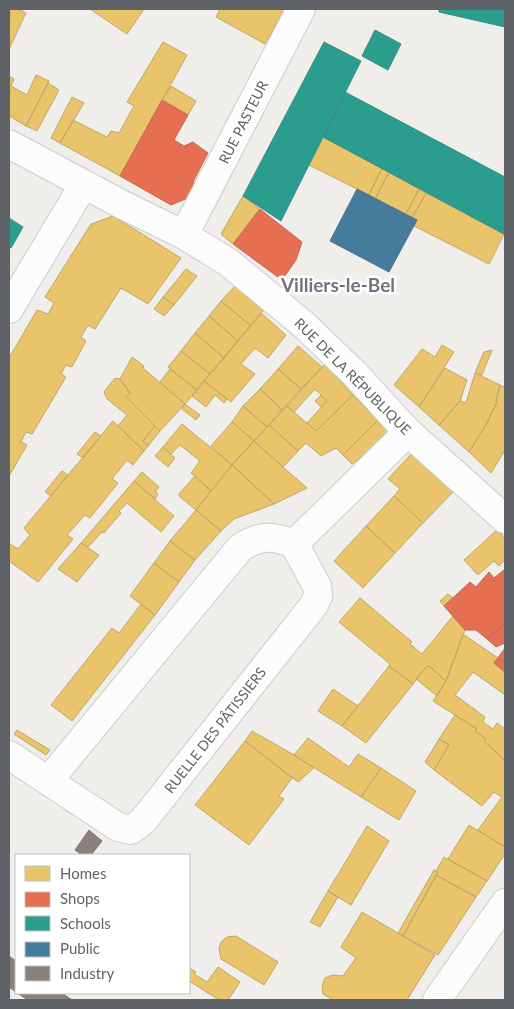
<svg xmlns="http://www.w3.org/2000/svg" width="514" height="1009" font-family="Lato,sans-serif">
	<style>
		.homes { fill: #e9c46a; stroke: #c0a769 }
		.shops { fill: #e76f51; stroke: #be6b58 }
		.schools { fill: #2a9d8f; stroke: #3a8c83 }
		.public { fill: #457b9d; stroke: #4d748d }
		.industry { fill: #8a817c; stroke: #7d7876 }
		.lines { fill: none; stroke-linecap: round; stroke-linejoin: round }
		.minor-casing { stroke: #cbcccc; stroke-width: 30 }
		.minor { stroke: #fdfcfc; stroke-width: 28 }
		.labels { text-anchor: middle; dominant-baseline: central; stroke-width: 5; stroke-linejoin: round; paint-order: stroke }
		.street-label { font-size: 14px; fill: #5f6368; stroke: #fff }
		.district-label { font-size: 19px; font-weight: bold; fill: #70757a; stroke: #fff }
	</style>
	<rect width="100%" height="100%" fill="#efeeea"/>
	<path class="homes" d="M10,9H18L26,13L9,49Z
		M90,9H144L127,34Z
		M220,9H285L265,44L216,17Z
		M163,42L187,55L120,176L60,143L73,120L107,137L111,131L119,133L134,106L127,102Z
		M36,75L49,81L26,126L9,116V76L14,79L11,86L27,95Z
		M48,83L59,90L37,131L26,126Z
		M171,86L196,101L188,115L162,100Z
		M72,97L84,103L60,143L51,138Z
		M323,137L382,168L369,195L309,165Z
		M382,168L389,172L375,199L369,195Z
		M389,172L419,189L406,214L375,199Z
		M419,189L426,193L412,218L406,214Z
		M426,193L504,234L489,264L414,226L417,220L412,218Z
		M243,196L260,209L233,244L221,234Z
		M113,216L181,258L148,304L121,288L95,329L88,325L81,337L86,341L72,367L66,365L61,374L66,377L32,434L26,432L21,442L27,445L9,476V358L37,310L48,314L54,303L45,297L91,224Z
		M186,269L197,276L174,305L163,297Z
		M237,284L266,307L251,326L221,301Z
		M163,297L174,305L164,316L154,309Z
		M221,301L251,326L238,341L209,316Z
		M261,313L286,335L268,358L255,348L241,364L255,374L231,402L204,381Z
		M209,316L238,341L224,358L195,333Z
		M195,333L224,358L210,374L181,351Z
		M442,345L454,352L419,407L394,385L422,349L435,357Z
		M298,346L322,367L301,389L278,369Z
		M492,350L482,375L475,373L484,352Z
		M181,351L210,374L197,390L168,367Z
		M132,357L144,366L143,368L185,404L160,431L126,397L130,393L120,379Z
		M325,364L353,395L316,431L307,423L327,401L315,389L294,412L287,406Z
		M445,368L467,380L460,401L439,425L419,407Z
		M170,369L197,390L185,404L160,382Z
		M278,369L301,389L282,410L260,389Z
		M475,373L500,385L496,400L497,402L487,423L469,452L439,425L460,401L466,403Z
		M115,378L120,379L130,393L126,397L155,426L143,441L148,446L144,451L118,426L127,415L107,399L104,392Z
		M204,381L227,399L224,403L215,395L206,407L192,396Z
		M505,384V450L491,473L469,452L487,423L497,402L496,400L500,385L504,387Z
		M260,389L282,410L267,427L243,406Z
		M321,395L327,401L321,407L315,401Z
		M353,395L378,420L343,455L336,448L321,456L306,443L298,451L269,425L287,406L316,431Z
		M185,404L200,415L196,420L182,409Z
		M243,406L267,427L254,441L232,422Z
		M378,420L389,431L373,449L352,464L343,455Z
		M113,421L144,451L133,465L127,460L112,479L118,483L90,518L85,515L67,535L73,539L38,582L9,561V545L10,544L18,549L30,535L24,528Z
		M232,422L254,441L232,465L211,446Z
		M182,424L232,465L211,491L191,473L200,461L180,445L171,454L163,447Z
		M269,425L298,451L283,467L254,441Z
		M155,426L160,431L148,446L143,441Z
		M95,432L101,436L83,458L77,454Z
		M254,441L283,467L307,488L274,504L232,465Z
		M163,447L175,458L168,467L155,456Z
		M413,452L454,491L423,523L394,496L400,489L388,479Z
		M232,465L274,504L234,519L221,531L196,510Z
		M62,471L68,475L51,496L45,492Z
		M142,472L159,487L155,492L158,494L155,499L134,481Z
		M195,476L211,491L196,510L179,496V494Z
		M134,481L174,516L161,532L127,503L119,511L121,513L104,533L102,532L88,547L81,543Z
		M394,496L423,523L395,553L366,526Z
		M196,510L221,531L195,560L170,541Z
		M366,526L395,553L363,588L334,561Z
		M497,530L505,538V560L499,566L494,561L478,575L464,560Z
		M170,541L195,560L179,582L154,563Z
		M81,543L99,555L77,582L58,569Z
		M154,563L179,582L155,615L130,596Z
		M448,594L453,598L444,606L440,601Z
		M360,598L412,642L410,644L422,654L453,616L465,630L446,681L428,665L413,684L389,666L390,664L339,622Z
		M141,604L155,615L72,721L51,705L112,628L119,633Z
		M463,634L498,658L494,663L505,672V695L473,672L455,695L485,717L483,722L493,729L497,723L505,729V761L484,741L486,739L475,731L477,729L433,701L446,681Z
		M428,665L446,681L437,696L416,679Z
		M389,666L413,684L366,743L342,726Z
		M333,689L358,706L342,726L318,711Z
		M455,715L477,729L475,731L486,739L484,741L505,761V847L478,830L502,797L494,792L482,806L434,770L449,745L439,739Z
		M17,730L50,750L46,755L14,734Z
		M252,731L294,755L314,768L298,782L245,741Z
		M308,738L349,767L358,754L381,768L361,797L294,755Z
		M439,739L449,745L434,770L425,762Z
		M245,741L292,778L279,796L284,799L249,845L195,805Z
		M381,768L416,791L399,820L361,797Z
		M469,825L505,847V854L487,881L448,859Z
		M367,826L389,841L351,905L328,891Z
		M444,857L487,881L476,897L436,875L438,872L436,871Z
		M434,870L438,872L403,936L398,933Z
		M436,875L476,897L438,955L403,936Z
		M328,891L338,897L320,927L310,922Z
		M362,912L435,955L407,1000H333L323,994L322,986L325,978L332,975L343,976L356,958L341,947Z
		M236,936L278,962L264,985L221,959L219,949L221,942L227,937Z
		M218,967L240,982L228,1000H219L189,981V968L196,972L194,974L207,982Z"/>
	<path class="shops" d="M162,100L188,115L174,140L184,146L193,142L208,153L193,182L195,183L188,198L171,205L120,176Z
		M260,209L302,242L296,260L282,280L233,244Z
		M505,569V623L487,639L476,630H465L444,606L470,582L476,587L489,572L494,578Z
		M505,623V643L496,647L487,639Z
		M505,648V672L494,663Z"/>
	<path class="schools" d="M439,9H505V27L439,12Z
		M375,30L401,44L388,70L362,56Z
		M324,42L361,61L281,221L243,196Z
		M345,92L505,177V231L504,234L323,137Z
		M9,218L23,227L11,248L9,247Z"/>
	<path class="public" d="M357,189L417,220L389,272L330,241Z"/>
	<path class="industry" d="M89,830L102,841L91,855H82L75,850Z
		M9,956L16,961V992L9,987Z
		M17,993H62L72,1000H28Z"/>
	<g class="lines">
		<defs>
			<path id="minor" d="M9,144L121,204L184,235L228,262L303,324L355,374L408,432L505,519
				M184,235L301,9
				M9,309L84,184
				M294,544L408,432
				M9,755L118,827L131,830L143,821L314,605L318,596L317,586L294,544C272,535 260,535 240,548L49,780
				M437,1000L505,903"/>
		</defs>
		<use href="#minor" class="minor-casing"/>
		<use href="#minor" class="minor"/>
	</g>
	<g class="labels">
		<g class="street-label">
			<text transform="translate(243 122) rotate(-63)">RUE PASTEUR</text>
			<text transform="translate(353 376) rotate(45)">RUE DE LA RÉPUBLIQUE</text>
			<text transform="translate(215 730) rotate(-52)">RUELLE DES PÂTISSIERS</text>
		</g>
		<g class="district-label">
			<text x="338" y="284">Villiers-le-Bel</text>
		</g>
	</g>
	<rect width="514" height="1009" fill="none" stroke="#5f6368" stroke-width="20"/>
	<rect x="15" y="854" width="175" height="140" fill="#ffffff" stroke="#bfc1c3"/>
	<rect x="25" y="866" width="25" height="15" fill="#e9c46a" stroke="#bfc1c3"/>
	<text x="60" y="879" font-size="15" fill="#5f6368">Homes</text>
	<rect x="25" y="892" width="25" height="15" fill="#e76f51" stroke="#bfc1c3"/>
	<text x="60" y="904" font-size="15" fill="#5f6368">Shops</text>
	<rect x="25" y="916" width="25" height="15" fill="#2a9d8f" stroke="#bfc1c3"/>
	<text x="60" y="929" font-size="15" fill="#5f6368">Schools</text>
	<rect x="25" y="942" width="25" height="15" fill="#457b9d" stroke="#bfc1c3"/>
	<text x="60" y="954" font-size="15" fill="#5f6368">Public</text>
	<rect x="25" y="966" width="25" height="15" fill="#8a817c" stroke="#bfc1c3"/>
	<text x="60" y="979" font-size="15" fill="#5f6368">Industry</text>
</svg>
